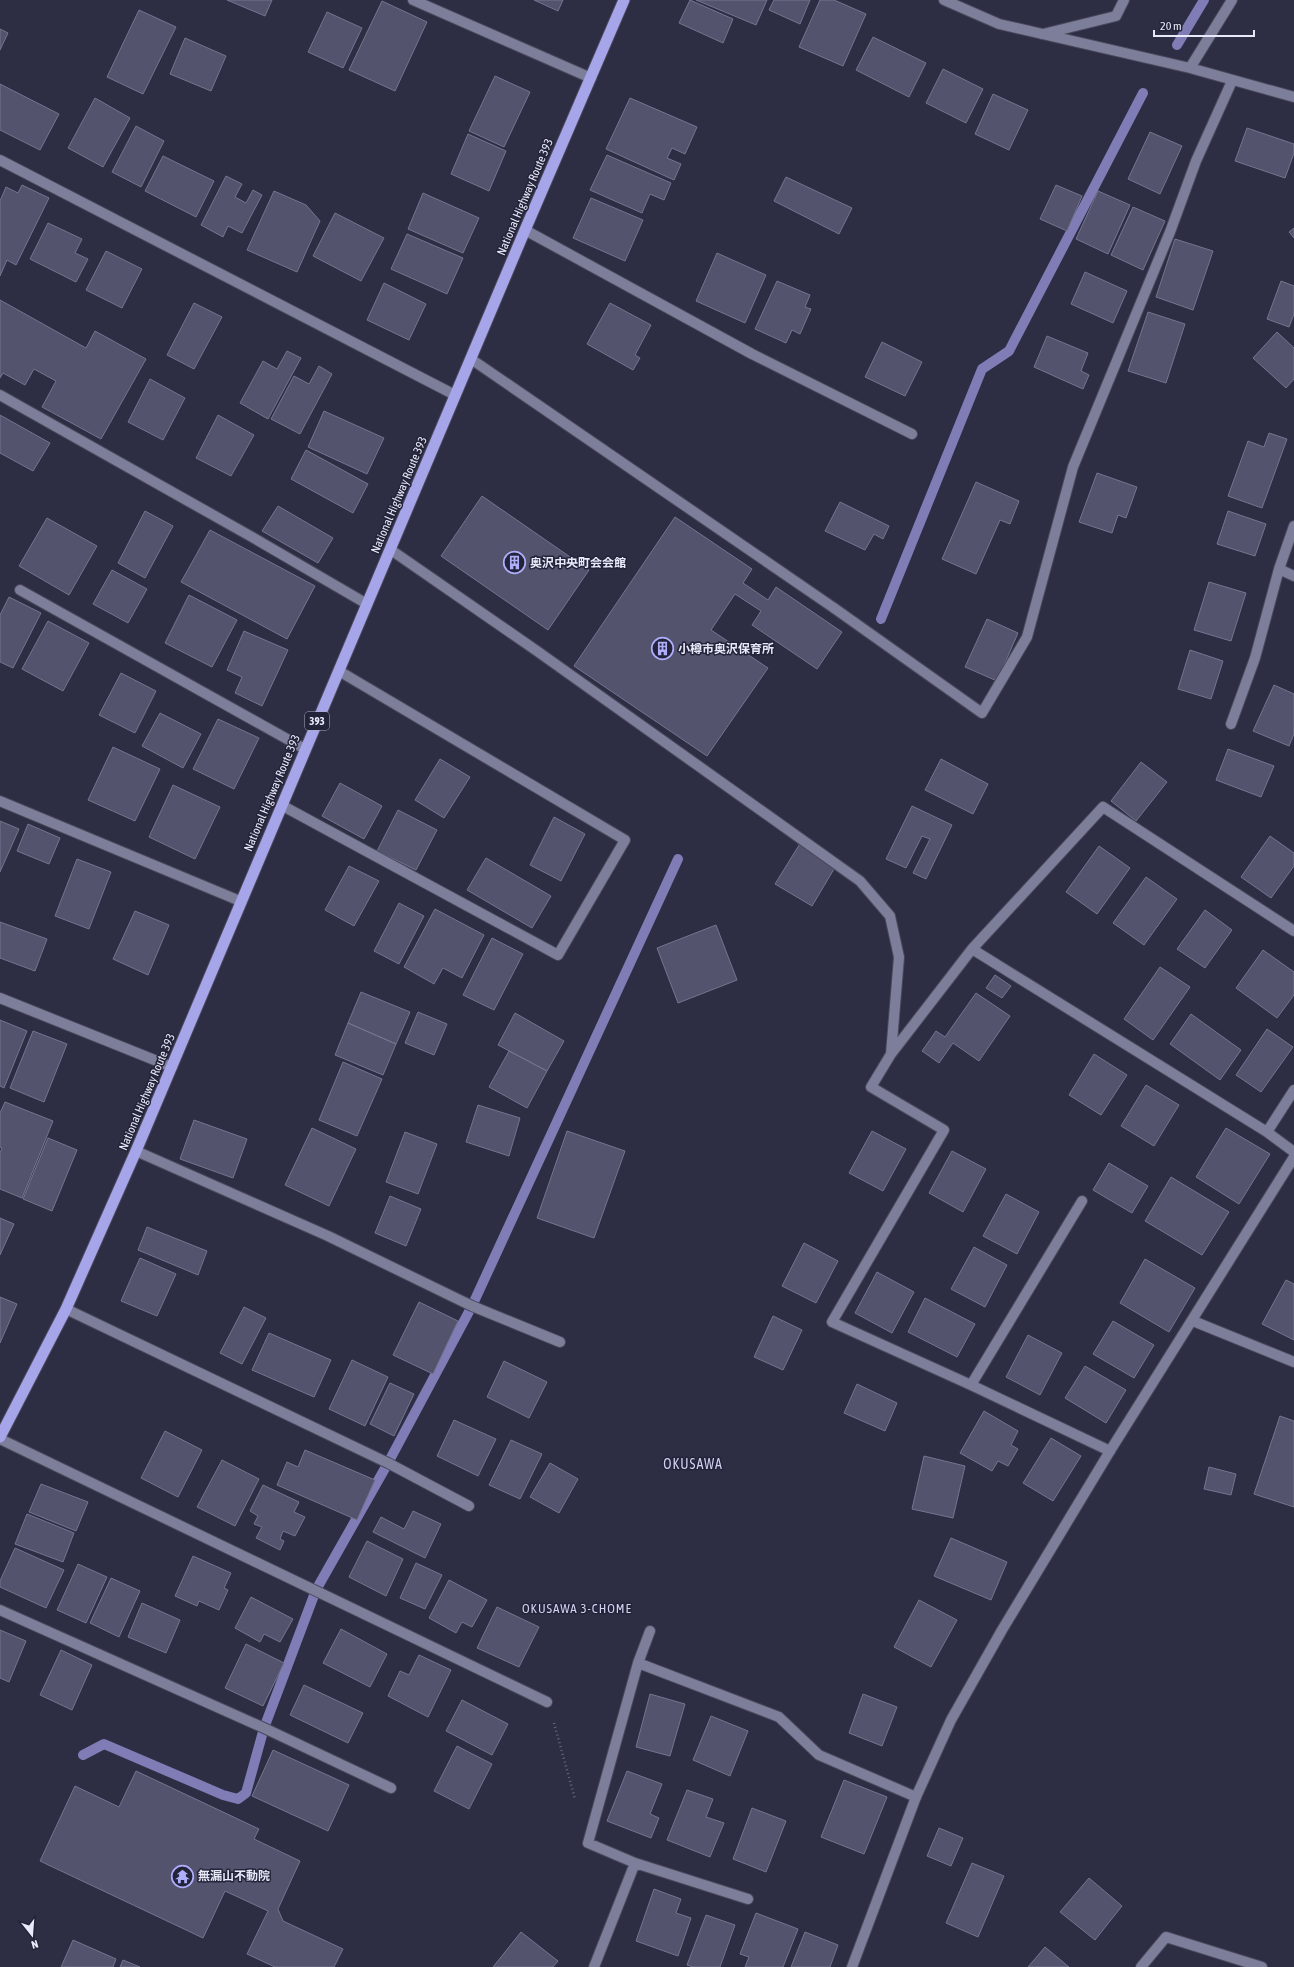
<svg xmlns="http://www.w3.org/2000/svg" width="1294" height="1967" font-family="'Asap Condensed','Noto Sans JP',sans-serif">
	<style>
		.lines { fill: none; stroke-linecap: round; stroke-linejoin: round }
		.stream { stroke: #807db6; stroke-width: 10 }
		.building { fill: #53536d; stroke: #747590 }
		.service-casing { stroke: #49485c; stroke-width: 12 }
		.minor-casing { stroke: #49485c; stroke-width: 12 }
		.tertiary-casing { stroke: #49485c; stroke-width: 12 }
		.trunk-casing { stroke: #49485c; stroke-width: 13 }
		.path { stroke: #67677c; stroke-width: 2.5; stroke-dasharray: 1 3; stroke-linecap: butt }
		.service { stroke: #7d7e9a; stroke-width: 10 }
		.minor { stroke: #7d7e9a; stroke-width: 10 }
		.tertiary { stroke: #7d7e9a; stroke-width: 10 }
		.trunk { stroke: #a6a5e9; stroke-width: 11 }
		.labels { text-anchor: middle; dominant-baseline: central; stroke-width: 3; stroke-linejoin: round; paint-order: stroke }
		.shield { fill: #23233a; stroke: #aeaec0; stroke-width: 1 }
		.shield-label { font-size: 11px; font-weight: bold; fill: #e9eaf9 }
		.street-label { font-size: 12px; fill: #e9eaf9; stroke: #23233a }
		.poi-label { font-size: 12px; font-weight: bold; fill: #e9eaf9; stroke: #23233a; text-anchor: start }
		.neighbourhood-label { font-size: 13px; letter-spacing: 1px; fill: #d1d2f0; stroke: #23233a }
		.quarter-label { font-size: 14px; letter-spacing: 1px; fill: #d1d2f0; stroke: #23233a }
	</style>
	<rect width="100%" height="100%" fill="#2d2d44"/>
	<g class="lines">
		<path class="stream" d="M1177,45L1204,0
			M881,619L982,369L1009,351L1143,93
			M83,1755L104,1744L223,1795L238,1799L246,1793L264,1728L316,1590L388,1463L472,1306L678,859"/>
	</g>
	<path class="building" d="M227,0H272L265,16Z
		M534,0H563L558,11Z
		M690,0L733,19L723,43L679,23Z
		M696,0H767L756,25Z
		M774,0H810L800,24L769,10Z
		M820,0H834L866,14L843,66L799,47Z
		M382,1L427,22L395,91L349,70Z
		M139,10L176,27L143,94L107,77Z
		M327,12L362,28L343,68L308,52Z
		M0,29L8,33L0,50Z
		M873,37L926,63L909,97L856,70Z
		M185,38L226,56L211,91L170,74Z
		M943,69L983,89L966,123L926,103Z
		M495,76L530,92L504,147L469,131Z
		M0,84L59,114L40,150L0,130Z
		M993,94L1028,110L1009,150L975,134Z
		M95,98L130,118L103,167L68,148Z
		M630,98L697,127L685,154L672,148L667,158L681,164L674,180L606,149Z
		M136,126L164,141L141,187L112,172Z
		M1247,128L1294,144V153L1285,178L1235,161Z
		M1150,132L1182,146L1160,194L1128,179Z
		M468,134L506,151L489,191L451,174Z
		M607,155L671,183L664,200L650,194L642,213L590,190Z
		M163,156L214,181L196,217L145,191Z
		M226,176L242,184L235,197L246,203L253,190L262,195L242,233L228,226L223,237L201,225Z
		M786,177L852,208L839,234L774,201Z
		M22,185L49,198L16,265L7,260L0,276V201L6,187L18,193Z
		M1056,185L1082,196L1067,231L1040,219Z
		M274,191L306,205L320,221L297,272L247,250Z
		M1098,191L1130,205L1108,254L1076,239Z
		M423,193L479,218L463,253L408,229Z
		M591,198L643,220L625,261L573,238Z
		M1133,207L1165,221L1143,270L1111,255Z
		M335,213L384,238L361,281L313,256Z
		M48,223L82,239L75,253L88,259L76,282L30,259Z
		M1294,228V238L1289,232Z
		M407,234L463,258L447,294L391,269Z
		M1175,239L1213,251L1193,310L1156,297Z
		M106,251L142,269L122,308L86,290Z
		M717,253L766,275L745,323L696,301Z
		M1085,272L1127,291L1113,323L1071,304Z
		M777,281L810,295L805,307L811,309L800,334L792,330L786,343L755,329Z
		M1281,281L1294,286V314L1289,327L1267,319Z
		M384,283L426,304L409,340L367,320Z
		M0,300L86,348L95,331L146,359L101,439L42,407L56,381L34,369L25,385L3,373L0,378Z
		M194,303L222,317L194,369L167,355Z
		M610,303L651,325L635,355L640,358L633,370L587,344Z
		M1148,312L1185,324L1166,383L1128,371Z
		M1277,332L1294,348V379L1286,388L1253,358Z
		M1047,336L1088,353L1081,371L1089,375L1083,389L1034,367Z
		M882,342L922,362L905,396L865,377Z
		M287,351L301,358L268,419L240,403L263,361L277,369Z
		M319,366L332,374L300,434L271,419L294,376L309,384Z
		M150,379L185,398L163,440L128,422Z
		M324,411L384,438L367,474L308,447Z
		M0,415L50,443L33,471L0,453Z
		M218,415L254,435L231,476L196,458Z
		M1269,433L1287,439L1262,508L1228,496L1248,441L1264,447Z
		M306,450L368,484L353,513L291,479Z
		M1097,473L1137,487L1126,518L1118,515L1112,533L1079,522Z
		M976,482L1019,501L1010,524L1000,520L976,574L942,559Z
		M482,496L589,570L548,630L441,556Z
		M840,502L889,526L883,539L874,534L865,550L825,531Z
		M278,506L333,538L318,563L262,531Z
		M145,511L173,526L145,578L118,563Z
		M1228,511L1266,524L1255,556L1217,544Z
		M675,517L752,569L743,583L768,600L776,587L842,632L817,669L752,625L761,611L735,594L711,630L768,668L707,756L574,666Z
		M47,518L97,546L69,595L19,566Z
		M210,530L315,586L287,639L181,582Z
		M112,570L147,589L128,623L93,604Z
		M1209,582L1246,593L1231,641L1194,630Z
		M189,595L237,620L212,667L165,643Z
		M9,597L41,613L13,668L0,662V615Z
		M987,619L1018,633L997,681L965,667Z
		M48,621L89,643L63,691L22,669Z
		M244,631L288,650L262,706L235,693L242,677L227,670Z
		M1190,650L1223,661L1211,699L1178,689Z
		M121,673L156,691L135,733L99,715Z
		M1274,685L1294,694V734L1289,746L1253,731Z
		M160,713L201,734L183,768L142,746Z
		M218,719L259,738L234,789L193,769Z
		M113,747L160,769L135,821L88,800Z
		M1228,749L1274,766L1261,797L1216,780Z
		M440,759L470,777L444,818L415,800Z
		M941,759L988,784L973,814L925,790Z
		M1141,762L1167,782L1136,821L1111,801Z
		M340,783L382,806L364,839L322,816Z
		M173,785L220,807L195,859L149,837Z
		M912,806L952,825L926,879L913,873L930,839L922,836L906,868L886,859Z
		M398,810L437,830L416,870L377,851Z
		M554,817L585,834L561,881L530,865Z
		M0,821L19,829L0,872Z
		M28,824L60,838L49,864L17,851Z
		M1270,836L1294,853V866L1271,898L1241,877Z
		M801,842L837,864L812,906L775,884Z
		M1099,846L1130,868L1097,914L1066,892Z
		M486,858L551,896L532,928L467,890Z
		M77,859L111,872L89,929L55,916Z
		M349,866L379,881L354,926L325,910Z
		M1146,877L1177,899L1144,945L1113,923Z
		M399,903L424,916L399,964L374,951Z
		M435,909L484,935L462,978L443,968L434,984L404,967Z
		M1205,910L1232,930L1205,968L1177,949Z
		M135,911L169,925L148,975L113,959Z
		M0,922L47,939L35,971L0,958Z
		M716,925L737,980L678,1003L657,948Z
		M492,938L523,954L494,1010L463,995Z
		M1263,950L1294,972V995L1277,1018L1236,988Z
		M1160,967L1190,987L1153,1040L1124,1019Z
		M995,975L1011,986L1002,998L986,988Z
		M361,992L410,1012L396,1044L348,1023Z
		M976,993L1010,1016L979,1061L953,1043L939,1063L922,1051L936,1031L945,1037Z
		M418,1012L447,1024L434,1055L405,1043Z
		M515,1013L564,1041L547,1071L498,1045Z
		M1191,1014L1241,1050L1220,1080L1170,1044Z
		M0,1020L27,1031L4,1088L0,1086Z
		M348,1023L396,1044L383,1075L335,1055Z
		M1267,1029L1293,1047L1261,1092L1236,1075Z
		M33,1031L67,1044L44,1102L10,1088Z
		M509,1051L547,1071L527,1108L489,1087Z
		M1094,1054L1127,1075L1101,1115L1069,1095Z
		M343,1062L382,1079L357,1136L319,1120Z
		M1146,1085L1179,1105L1154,1146L1121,1126Z
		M5,1102L53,1121L22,1198L0,1189V1153L2,1148L0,1147V1113Z
		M478,1105L520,1118L509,1156L466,1142Z
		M194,1120L247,1139L233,1178L180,1159Z
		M312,1128L356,1149L329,1206L285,1185Z
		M1226,1128L1270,1154L1239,1204L1196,1177Z
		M567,1131L625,1151L594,1238L537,1218Z
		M872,1131L906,1149L883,1191L849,1173Z
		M405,1132L437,1144L418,1194L386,1182Z
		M48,1138L77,1150L52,1211L23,1199Z
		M952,1151L986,1169L963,1212L929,1193Z
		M1109,1163L1148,1186L1132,1213L1093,1190Z
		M1171,1177L1229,1212L1202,1255L1145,1221Z
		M1006,1194L1039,1212L1017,1254L983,1236Z
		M390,1196L421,1209L406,1246L375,1233Z
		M0,1218L14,1224L0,1255Z
		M147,1227L207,1251L198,1275L138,1250Z
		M804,1243L838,1261L816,1303L782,1286Z
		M974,1247L1007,1265L985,1307L951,1289Z
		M140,1258L176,1274L157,1316L121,1301Z
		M1145,1259L1195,1288L1169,1332L1120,1303Z
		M877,1272L914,1292L892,1333L855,1313Z
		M1286,1280L1294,1284V1340L1262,1324Z
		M0,1297L17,1304L0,1343Z
		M925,1298L975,1324L957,1357L908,1332Z
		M419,1302L458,1321L433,1374L393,1355Z
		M244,1307L266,1318L242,1364L220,1353Z
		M773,1316L802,1330L783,1370L754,1357Z
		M1113,1321L1154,1345L1134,1378L1093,1354Z
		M269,1333L331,1360L314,1397L252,1370Z
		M1028,1335L1062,1353L1040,1395L1006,1377Z
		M352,1360L388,1377L365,1426L329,1409Z
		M504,1361L547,1382L529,1418L487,1397Z
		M1085,1366L1126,1390L1106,1423L1065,1398Z
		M390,1383L414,1394L394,1436L370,1424Z
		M857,1384L897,1403L885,1431L844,1413Z
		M984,1411L1018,1431L1011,1445L1018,1449L1008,1466L998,1461L992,1471L960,1453Z
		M1280,1416L1294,1421V1507L1254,1494Z
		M454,1420L496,1439L478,1476L437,1456Z
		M165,1431L202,1450L178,1497L141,1478Z
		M1051,1438L1081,1456L1053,1501L1023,1483Z
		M511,1440L542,1454L520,1499L489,1485Z
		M305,1450L375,1480L357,1520L277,1485L287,1462L298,1467Z
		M924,1456L965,1466L953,1518L912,1509Z
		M222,1460L259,1479L235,1526L197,1507Z
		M550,1463L578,1479L559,1513L530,1497Z
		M1209,1467L1236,1474L1231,1495L1204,1489Z
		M41,1484L88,1502L76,1531L29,1512Z
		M263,1485L299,1502L294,1512L305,1517L295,1536L283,1531L280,1539L284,1541L280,1550L256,1538L262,1527L254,1524L258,1516L250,1511Z
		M413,1511L441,1524L425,1558L373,1532L381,1517L404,1529Z
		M27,1514L74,1533L63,1562L15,1544Z
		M951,1538L1007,1562L991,1600L934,1576Z
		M367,1541L403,1559L386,1596L349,1577Z
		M15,1548L64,1570L46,1608L0,1587V1581Z
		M193,1556L231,1573L224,1588L228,1590L219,1610L199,1601L197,1606L175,1596Z
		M416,1563L442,1575L425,1609L400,1598Z
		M78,1564L107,1577L86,1623L57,1610Z
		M111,1578L140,1591L119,1637L90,1623Z
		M449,1580L487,1600L472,1627L462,1622L456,1633L429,1618Z
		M251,1597L293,1619L280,1642L264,1634L260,1642L235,1628Z
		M919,1600L957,1620L931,1667L894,1647Z
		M142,1603L180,1620L166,1653L128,1637Z
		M497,1607L539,1627L519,1667L477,1648Z
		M341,1629L387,1654L370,1687L323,1663Z
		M0,1630L26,1641L9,1682L0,1678Z
		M246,1644L284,1663L263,1706L225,1688Z
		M61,1650L92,1665L72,1710L40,1695Z
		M419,1655L451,1670L428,1717L388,1696L400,1671L409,1675Z
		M304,1685L363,1713L348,1743L290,1715Z
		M650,1694L685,1704L670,1756L636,1747Z
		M863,1694L897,1707L882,1746L849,1733Z
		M462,1700L508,1724L492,1755L446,1731Z
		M711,1716L748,1731L730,1776L693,1760Z
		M457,1746L492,1764L469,1809L434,1791Z
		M273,1750L349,1785L328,1831L252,1796Z
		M136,1771L259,1829L254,1839L300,1861L278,1909L283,1921L343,1949L334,1967H275L247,1954L268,1911L225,1891L203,1938L40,1861L75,1786L119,1807Z
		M627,1771L662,1784L650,1814L659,1818L651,1838L607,1821Z
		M844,1780L887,1797L864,1854L821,1837Z
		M687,1790L713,1799L706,1817L724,1823L710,1857L667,1840Z
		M752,1808L786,1821L766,1872L733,1859Z
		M939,1828L963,1838L951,1866L927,1856Z
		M972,1863L1004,1876L978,1937L946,1923Z
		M1089,1878L1122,1906L1095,1940L1060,1912Z
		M654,1889L681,1899L676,1913L691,1918L678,1956L636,1941Z
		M756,1913L798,1929L783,1967H745L749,1957L740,1954Z
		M706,1915L735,1925L720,1967H693L687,1965Z
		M521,1932L558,1961L553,1967H493Z
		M805,1932L838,1945L830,1967H791Z
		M73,1940L116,1959L113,1967H61Z
		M1045,1947L1069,1967H1028Z
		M123,1960L140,1967H120Z"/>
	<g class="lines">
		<defs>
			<path id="service" d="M1043,34L1116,16L1124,0
				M834,608L982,713L1027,637L1073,467L1170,232L1196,161L1232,81
				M283,806L558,955L625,840L339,671
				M66,1309L388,1463L469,1506
				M0,1610L264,1728L391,1788"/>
			<path id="minor" d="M413,0L591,78
				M944,0L999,24L1190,68L1294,97
				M1190,68L1232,0
				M0,160L455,395
				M525,230L752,354L912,434
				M471,359L834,608
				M0,395L252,537L367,604
				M391,550L537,651L860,881L890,916L899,957L891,1054L972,949L1103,807L1294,931
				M1279,569L1294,576
				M20,590L305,749
				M1231,724L1255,658L1279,569L1294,526
				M0,801L240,901
				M972,949L1267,1132L1294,1152
				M0,998L172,1067
				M891,1054L871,1087L944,1130L832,1322L971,1385L1110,1451
				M1267,1132L1294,1090
				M136,1151L328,1236L472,1306L560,1342
				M1193,1321L1294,1362
				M971,1385L1082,1201
				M0,1439L547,1702
				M638,1663L779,1717L819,1755L916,1797
				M635,1863L748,1899
				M594,1967L635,1863L588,1843L638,1663L650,1631
				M1141,1967L1166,1937L1262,1967"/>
			<path id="tertiary" d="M852,1967L916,1797L951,1720L1002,1630L1110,1451L1294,1157"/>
			<path id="trunk" d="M0,1437L66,1309L136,1151L525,230L624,0"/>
		</defs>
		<use href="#service" class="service-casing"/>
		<use href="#minor" class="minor-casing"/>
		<use href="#tertiary" class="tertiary-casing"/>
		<use href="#trunk" class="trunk-casing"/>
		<path class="path" d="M554,1723L575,1799"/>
		<use href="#service" class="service"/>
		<use href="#minor" class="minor"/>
		<use href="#tertiary" class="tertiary"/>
		<use href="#trunk" class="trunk"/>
	</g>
	<defs>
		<symbol id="building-ring" viewBox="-11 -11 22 22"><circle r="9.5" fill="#23233a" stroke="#afaefa" stroke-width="1.5"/><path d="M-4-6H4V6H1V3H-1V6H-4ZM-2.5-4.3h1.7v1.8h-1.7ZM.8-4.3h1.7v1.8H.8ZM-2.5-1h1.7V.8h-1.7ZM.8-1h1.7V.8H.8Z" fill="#afaefa"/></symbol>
		<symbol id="temple-ring" viewBox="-11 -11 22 22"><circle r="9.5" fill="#23233a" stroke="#afaefa" stroke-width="1.5"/><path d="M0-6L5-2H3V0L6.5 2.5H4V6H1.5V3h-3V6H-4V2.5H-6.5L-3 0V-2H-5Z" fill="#afaefa"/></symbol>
	</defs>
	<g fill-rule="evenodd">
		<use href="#building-ring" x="502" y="550" width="25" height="25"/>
		<use href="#building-ring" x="650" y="636" width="25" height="25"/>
		<use href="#temple-ring" x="170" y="1864" width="25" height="25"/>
	</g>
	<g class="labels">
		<rect class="shield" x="305" y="712" width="24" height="18" rx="3"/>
		<g class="shield-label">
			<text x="317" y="721">393</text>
		</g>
		<g class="street-label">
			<text transform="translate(525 197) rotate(-67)">National Highway Route 393</text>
			<text transform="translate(399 495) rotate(-67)">National Highway Route 393</text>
			<text transform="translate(272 793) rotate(-67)">National Highway Route 393</text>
			<text transform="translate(147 1092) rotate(-67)">National Highway Route 393</text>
		</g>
		<g class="poi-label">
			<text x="530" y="563">奥沢中央町会会館</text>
			<text x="678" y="649">小樽市奥沢保育所</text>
			<text x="198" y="1876">無漏山不動院</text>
		</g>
		<g class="neighbourhood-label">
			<text x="577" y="1608">OKUSAWA 3-CHOME</text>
		</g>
		<g class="quarter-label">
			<text x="693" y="1464">OKUSAWA</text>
		</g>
	</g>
	<g transform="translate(32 1935) rotate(163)" stroke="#23233a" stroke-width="3" paint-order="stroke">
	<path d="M0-3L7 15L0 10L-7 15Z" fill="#e9eaf9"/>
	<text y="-6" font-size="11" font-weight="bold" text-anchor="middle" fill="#e9eaf9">N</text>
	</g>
	<path d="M1154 30v6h100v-6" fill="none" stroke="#e9eaf9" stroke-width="2"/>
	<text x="1160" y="30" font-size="12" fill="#e9eaf9" stroke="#23233a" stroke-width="3" paint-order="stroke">20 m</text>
</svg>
